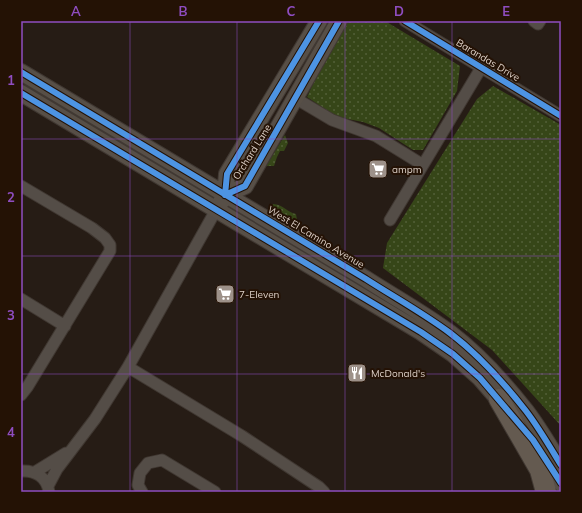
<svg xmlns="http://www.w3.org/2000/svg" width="582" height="513" font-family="Mulish,sans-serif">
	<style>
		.green { fill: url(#green-dots) }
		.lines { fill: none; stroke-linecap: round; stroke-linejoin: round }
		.street-casing { stroke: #403832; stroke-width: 13 }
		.secondary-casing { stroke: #403832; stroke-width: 18 }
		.highway-casing { stroke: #403832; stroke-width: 22 }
		.street { stroke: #544d47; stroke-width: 11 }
		.secondary { stroke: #574f47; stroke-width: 16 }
		.highway { stroke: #645a50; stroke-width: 20 }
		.cycleway-casing { stroke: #241205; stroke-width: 8 }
		.cycleway { stroke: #4d94e3; stroke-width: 6 }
		.grid { fill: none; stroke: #8f4dc1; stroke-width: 1; stroke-opacity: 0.55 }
		.labels { text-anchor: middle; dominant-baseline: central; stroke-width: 4; stroke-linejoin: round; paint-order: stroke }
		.street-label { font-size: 10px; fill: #ddd0c7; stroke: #241205 }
		.poi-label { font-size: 10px; fill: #ddd0c7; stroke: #241205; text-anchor: start }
		.neatline { fill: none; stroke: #8f4dc1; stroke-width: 1.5 }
		.grid-label { font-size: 13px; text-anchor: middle; font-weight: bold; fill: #8f4dc1 }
	</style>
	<defs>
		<pattern id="green-dots" width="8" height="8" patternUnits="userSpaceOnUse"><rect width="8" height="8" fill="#364618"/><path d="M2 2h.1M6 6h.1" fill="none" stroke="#536038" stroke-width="1.8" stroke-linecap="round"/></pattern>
	</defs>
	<rect width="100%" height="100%" fill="#261c15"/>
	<path class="green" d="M347,21H385L460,66L457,91L423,150H413L379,128L363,122L337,117L307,97L317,75Z
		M493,86L561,125V426L492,350L383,268L387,243L477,99Z
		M285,135L288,143L284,151H280L277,157L274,166H266Z
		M273,204C283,204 288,213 296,214L297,220L295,221L271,206Z"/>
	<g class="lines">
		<defs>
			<path id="street" d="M405,21L561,116
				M534,21L538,24L540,21
				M295,98L332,120L376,136L423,165L390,220
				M423,165L481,68
				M21,186L92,228L105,238L110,245V251L28,386L21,395
				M21,299L65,326
				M128,367L242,436L319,487L324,492
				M21,471C35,470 47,477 49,492
				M35,472L66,453
				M48,486L57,469L95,419L128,367L216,210
				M142,492L138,485L140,473L148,463L162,460L215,492"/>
			<path id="secondary" d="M21,72L366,279C394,297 423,313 450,333C479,355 504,383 526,411C539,428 550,447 561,465
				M21,93L421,332L453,354L480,378L506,408
				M225,195L245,186L339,21
				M221,202L225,195L227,174L319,21
				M544,458L561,483"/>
			<path id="highway" d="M499,399L540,470L546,492"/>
		</defs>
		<use href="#street" class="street-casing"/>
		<use href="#secondary" class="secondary-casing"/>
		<use href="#highway" class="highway-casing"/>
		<use href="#street" class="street"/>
		<use href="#secondary" class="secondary"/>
		<use href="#highway" class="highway"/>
		<defs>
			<path id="cycleway" d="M405,21L561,116
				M21,72L366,279C394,297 423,313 450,333C479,355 504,383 526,411C539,428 550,447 561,465
				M21,93L421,332L453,354L480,378L533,440L561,483
				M225,195L245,186L339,21
				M225,195L227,174L319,21"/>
		</defs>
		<use href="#cycleway" class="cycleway-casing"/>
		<use href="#cycleway" class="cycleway"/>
	</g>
	<path class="grid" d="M130,21V492M237,21V492M345,21V492M452,21V492M21,139H561M21,256H561M21,374H561"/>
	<defs>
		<symbol id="supermarket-square" viewBox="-11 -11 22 22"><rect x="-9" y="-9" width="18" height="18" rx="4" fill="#9d9189" stroke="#241205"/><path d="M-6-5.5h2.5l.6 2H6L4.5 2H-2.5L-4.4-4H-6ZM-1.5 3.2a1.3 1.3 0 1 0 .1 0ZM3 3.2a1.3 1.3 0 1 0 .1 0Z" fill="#fff"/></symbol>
		<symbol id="restaurant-square" viewBox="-11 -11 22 22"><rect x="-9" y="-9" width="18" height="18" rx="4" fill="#9d9189" stroke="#241205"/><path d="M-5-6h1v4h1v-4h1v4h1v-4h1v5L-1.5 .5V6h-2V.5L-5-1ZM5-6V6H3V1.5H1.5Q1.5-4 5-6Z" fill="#fff"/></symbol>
	</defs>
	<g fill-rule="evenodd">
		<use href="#supermarket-square" x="367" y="158" width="22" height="22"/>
		<use href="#supermarket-square" x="214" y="283" width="22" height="22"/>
		<use href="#restaurant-square" x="346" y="362" width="22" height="22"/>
	</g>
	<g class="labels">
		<g class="street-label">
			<text transform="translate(488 60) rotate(31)">Barandas Drive</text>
			<text transform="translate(252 152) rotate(-58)">Orchard Lane</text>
			<text transform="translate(316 237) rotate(31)">West El Camino Avenue</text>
		</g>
		<g class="poi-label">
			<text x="392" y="169">ampm</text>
			<text x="239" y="294">7-Eleven</text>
			<text x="371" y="373">McDonald's</text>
		</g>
	</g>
	<rect width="582" height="513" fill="none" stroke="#241205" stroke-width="44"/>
	<rect x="22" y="22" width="538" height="469" class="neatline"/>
	<g class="grid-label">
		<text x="76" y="16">A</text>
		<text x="183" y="16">B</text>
		<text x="291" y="16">C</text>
		<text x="399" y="16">D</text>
		<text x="506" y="16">E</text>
		<text x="11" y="85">1</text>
		<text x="11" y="202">2</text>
		<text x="11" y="320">3</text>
		<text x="11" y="437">4</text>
	</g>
</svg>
